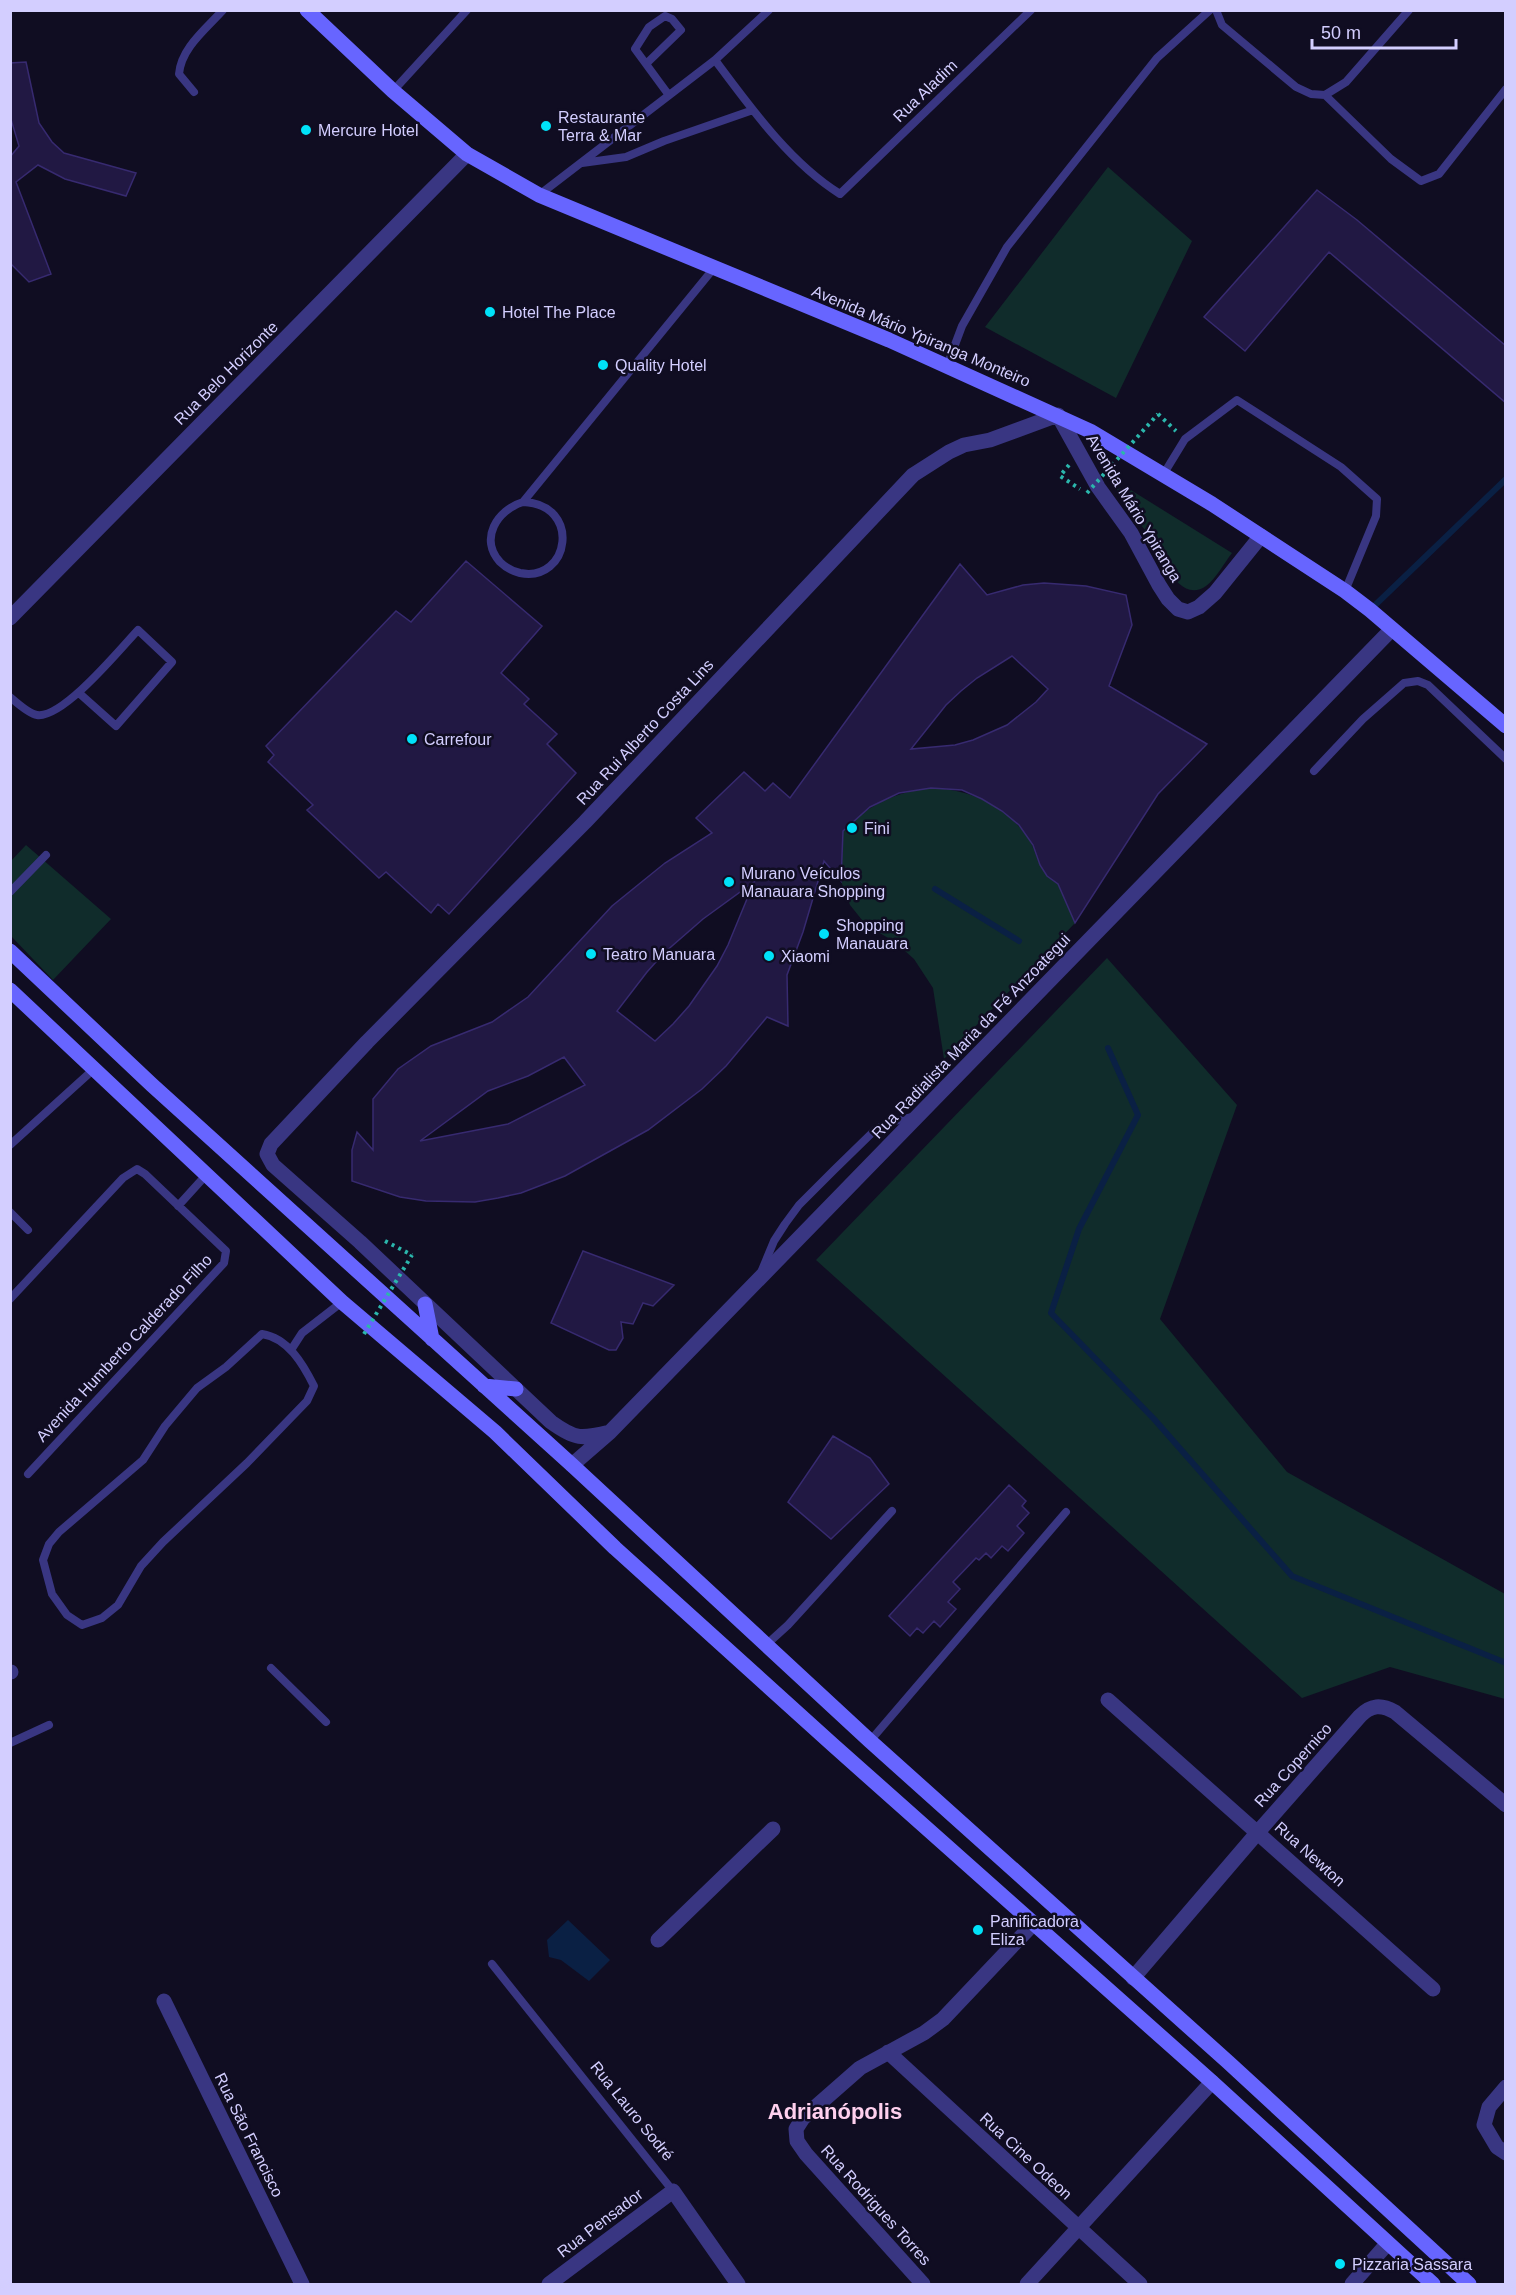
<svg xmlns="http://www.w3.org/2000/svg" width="1516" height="2295" font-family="Arial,sans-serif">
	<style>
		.green { fill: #102c2b }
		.water { fill: #0a2044 }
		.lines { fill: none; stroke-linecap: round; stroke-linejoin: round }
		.stream { stroke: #0a2044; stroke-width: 6 }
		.building { fill: #211843; stroke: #372a70; stroke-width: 1.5; fill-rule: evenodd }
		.path { stroke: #2bb6ac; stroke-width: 4; stroke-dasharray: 3 4.5; stroke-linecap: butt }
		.service { stroke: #393682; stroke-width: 8 }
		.minor { stroke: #393682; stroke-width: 15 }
		.tertiary { stroke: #393682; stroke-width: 15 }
		.secondary { stroke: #6765ff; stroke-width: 15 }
		.path-bridge { stroke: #2bb6ac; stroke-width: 4; stroke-dasharray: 3 4.5; stroke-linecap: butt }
		.poi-dot { fill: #00e2f9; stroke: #100d22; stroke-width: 2 }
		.labels { text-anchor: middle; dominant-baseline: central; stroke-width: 5; stroke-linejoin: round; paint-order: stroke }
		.street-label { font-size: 16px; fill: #d3ceff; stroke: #100d22 }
		.poi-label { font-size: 16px; fill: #d3ceff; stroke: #100d22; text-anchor: start }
		.district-label { font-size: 22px; font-weight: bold; fill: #ffd0ee; stroke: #100d22 }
	</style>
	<rect width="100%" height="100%" fill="#100d22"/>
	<path class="green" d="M1108,167L1192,241L1116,398L985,327Z
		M1126,487L1232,553C1224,563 1216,579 1206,586C1178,606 1159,551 1148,534C1139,520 1119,506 1117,489Z
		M931,788C971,789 1010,807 1031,843C1035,850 1036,858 1040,865C1044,874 1053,877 1058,884C1066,894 1070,911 1075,923L944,1059L933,988L914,959L895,942L866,925L850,905L841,881L843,831C868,805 895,792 931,788Z
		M26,845L111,919L53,980L11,936L10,862Z
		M1107,958L1237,1105L1160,1319L1287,1472L1505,1594V1699L1390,1667L1302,1698L816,1260Z"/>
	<path class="water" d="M568,1920L610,1960L589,1981L561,1960L549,1957L547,1940Z"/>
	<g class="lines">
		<path class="stream" d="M1370,610L1506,479
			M935,889L1019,941
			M1108,1048L1138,1115L1079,1229L1051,1313L1154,1419L1292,1576L1506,1663"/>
	</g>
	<path class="building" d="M26,62L39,123L52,142L64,153L136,173L126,196L65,179L38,165L16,182L51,274L29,282L10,263V157L19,146L10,116V63Z
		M1317,190L1357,220L1506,346V403L1329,252L1245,351L1204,317Z
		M466,561L542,626L501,673L529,699L524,704L557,734L547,744L576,773L449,914L438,904L431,913L386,872L379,878L307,810L313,805L268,762L274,755L266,746L396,611L411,622Z
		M960,564L987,595L1023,585L1044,583L1086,586L1126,595L1132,625L1109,686L1207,744L1158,794L1075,923L1058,884L1047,876L1040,865L1033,845L1019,825L1002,811L982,799L962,790L931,788L899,793L870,807L843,831L841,881L824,861L803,932L787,975L788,1026L767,1017L726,1066L702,1089L648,1130L565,1176L521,1193L498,1198L475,1202L426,1201L400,1197L352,1181V1150L357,1132L373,1150V1099L398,1069L431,1046L492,1022L528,997L612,906L665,863L712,833L696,818L744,772L765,791L773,783L790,798ZM1012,656L1048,689L1036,702L1007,725L973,740L955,745L911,749L946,705L961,691L977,678ZM754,882L728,945L717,966L689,1006L673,1024L655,1041L617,1011L647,972L664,953L703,919ZM564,1057L585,1085L508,1124L420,1141L488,1091L528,1076Z
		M583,1251L674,1285L653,1306L643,1303L633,1324L621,1322L623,1338L616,1350H609L551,1323Z
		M833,1436L870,1458L889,1484L831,1539L788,1502Z
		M1009,1485L1026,1501L1022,1506L1029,1513L1017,1526L1024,1533L1008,1551L1002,1546L991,1558L986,1553L979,1560L976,1558L953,1582L960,1589L948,1602L956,1609L940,1627L934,1621L923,1633L917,1628L910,1636L889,1616Z"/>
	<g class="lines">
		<path class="path" d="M1158,414L1176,431
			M1069,465L1060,476L1080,489
			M385,1241L412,1255"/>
		<path class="service" d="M1216,10L1222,25L1296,87L1311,94L1325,95L1346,82L1409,10
			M715,60C750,107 790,163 840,194L1031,10
			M647,63L681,30L672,19L665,16L649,27L635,49L668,94
			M393,91L467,10
			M194,92L179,74C181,48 206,29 223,10
			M1325,95L1391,159L1421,181L1439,174L1506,89
			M582,163L626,157L664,141L753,110
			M539,195L715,60L769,10
			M947,366L962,326L1007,247L1157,58L1210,10
			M1163,475L1185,439L1237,400L1341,467L1377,499L1376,516L1345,591
			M523,502C582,504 570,583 520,573C512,571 506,568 500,562C479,539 497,510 523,502L714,268
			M10,697C17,703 29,714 37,715C63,719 121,648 138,630L172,662L116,726L79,693
			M1314,771L1363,719L1404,683L1418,681L1428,685L1506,759
			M10,892L46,855
			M10,1145L94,1069
			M178,1206L207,1174
			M10,1212L28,1230
			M762,1270L774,1241L785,1224L799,1205L834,1170L875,1130L888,1123L915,1116
			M10,1299L123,1178L137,1169L145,1174L226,1251L224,1263L28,1474
			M262,1334C288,1338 303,1364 314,1386L307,1401L247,1463L163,1542L141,1566L118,1605L102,1618L82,1625L67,1615L52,1594L43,1560L49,1544L59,1532L143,1460L165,1426L197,1388L226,1367Z
			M291,1350L302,1333L342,1302
			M766,1645L788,1625L892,1511
			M271,1668L326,1722
			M870,1741L1066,1512
			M10,1743L49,1725
			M492,1964L673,2191"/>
		<path class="minor" d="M610,1432C581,1439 576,1440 551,1422L360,1242L273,1165L267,1154L271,1144L367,1042L585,822L913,475L949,452L964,445L990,440L1058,415L1098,487L1131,533L1159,585L1168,599L1178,609L1188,612L1199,607L1215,593L1261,536
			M572,1465L610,1432L1392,629
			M10,1672H11
			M1108,1700L1433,1989
			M658,1940L773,1829
			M1133,1978L1258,1832L1360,1716C1371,1705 1381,1704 1395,1712L1506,1805
			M164,2001L302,2284
			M888,2052L1140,2284
			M1506,2087L1489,2107L1484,2125L1497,2147L1506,2153
			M549,2284L673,2191L738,2284
			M923,2284L806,2154L797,2141L796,2129L803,2118L860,2068L924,2033L943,2019L1033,1924
			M1027,2284L1212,2082
			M1352,2284L1387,2244"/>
		<path class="tertiary" d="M10,618L467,154"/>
		<path class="secondary" d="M307,10L393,91L467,154L539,195L889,340L1090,431L1212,504L1345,591L1370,610L1506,726
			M10,951L152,1085L572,1465L870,1741L1228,2062L1469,2284
			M10,990L342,1302L495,1432L615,1548L833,1745L1212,2082L1433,2284
			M425,1304L432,1339
			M484,1386L516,1389"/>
		<path class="path-bridge" d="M1087,493L1158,414
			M364,1334L412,1255"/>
	</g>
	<g class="poi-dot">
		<circle cx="546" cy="126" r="6"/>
		<circle cx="306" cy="130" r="6"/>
		<circle cx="490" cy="312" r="6"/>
		<circle cx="603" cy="365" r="6"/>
		<circle cx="412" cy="739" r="6"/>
		<circle cx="852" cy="828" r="6"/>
		<circle cx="729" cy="882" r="6"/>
		<circle cx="824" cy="934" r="6"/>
		<circle cx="591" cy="954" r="6"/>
		<circle cx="769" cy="956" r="6"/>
		<circle cx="978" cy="1930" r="6"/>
		<circle cx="1340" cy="2264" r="6"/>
	</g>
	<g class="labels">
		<g class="street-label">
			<text transform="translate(925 91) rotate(-44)">Rua Aladim</text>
			<text transform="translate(921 336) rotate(23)">Avenida Mário Ypiranga Monteiro</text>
			<text transform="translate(226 373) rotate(-45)">Rua Belo Horizonte</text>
			<text transform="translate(1134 508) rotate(59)">Avenida Mário Ypiranga</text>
			<text transform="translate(645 732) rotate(-47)">Rua Rui Alberto Costa Lins</text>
			<text transform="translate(971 1036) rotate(-46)">Rua Radialista Maria da Fé Anzoategui</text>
			<text transform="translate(124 1348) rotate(-47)">Avenida Humberto Calderado Filho</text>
			<text transform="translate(1293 1765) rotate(-48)">Rua Copernico</text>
			<text transform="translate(1310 1854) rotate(42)">Rua Newton</text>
			<text transform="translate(632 2111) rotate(51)">Rua Lauro Sodré</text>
			<text transform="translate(249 2135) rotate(64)">Rua São Francisco</text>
			<text transform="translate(1026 2156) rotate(43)">Rua Cine Odeon</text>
			<text transform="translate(876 2205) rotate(48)">Rua Rodrigues Torres</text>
			<text transform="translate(600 2223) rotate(-37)">Rua Pensador</text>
		</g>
		<g class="poi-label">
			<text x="558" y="117">Restaurante<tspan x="558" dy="18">Terra &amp; Mar</tspan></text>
			<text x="318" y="130">Mercure Hotel</text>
			<text x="502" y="312">Hotel The Place</text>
			<text x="615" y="365">Quality Hotel</text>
			<text x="424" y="739">Carrefour</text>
			<text x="864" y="828">Fini</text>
			<text x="741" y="873">Murano Veículos<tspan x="741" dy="18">Manauara Shopping</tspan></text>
			<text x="836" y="925">Shopping<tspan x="836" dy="18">Manauara</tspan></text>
			<text x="603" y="954">Teatro Manuara</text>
			<text x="781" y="956">Xiaomi</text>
			<text x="990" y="1921">Panificadora<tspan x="990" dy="18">Eliza</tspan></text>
			<text x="1352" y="2264">Pizzaria Sassara</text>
		</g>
		<g class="district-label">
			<text x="835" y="2111">Adrianópolis</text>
		</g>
	</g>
	<rect width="1516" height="2295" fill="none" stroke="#d3ceff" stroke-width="24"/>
	<path d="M1312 39v9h144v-9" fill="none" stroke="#d3ceff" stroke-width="3"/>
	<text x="1321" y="39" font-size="18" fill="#d3ceff" stroke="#100d22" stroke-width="4.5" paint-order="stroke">50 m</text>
</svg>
